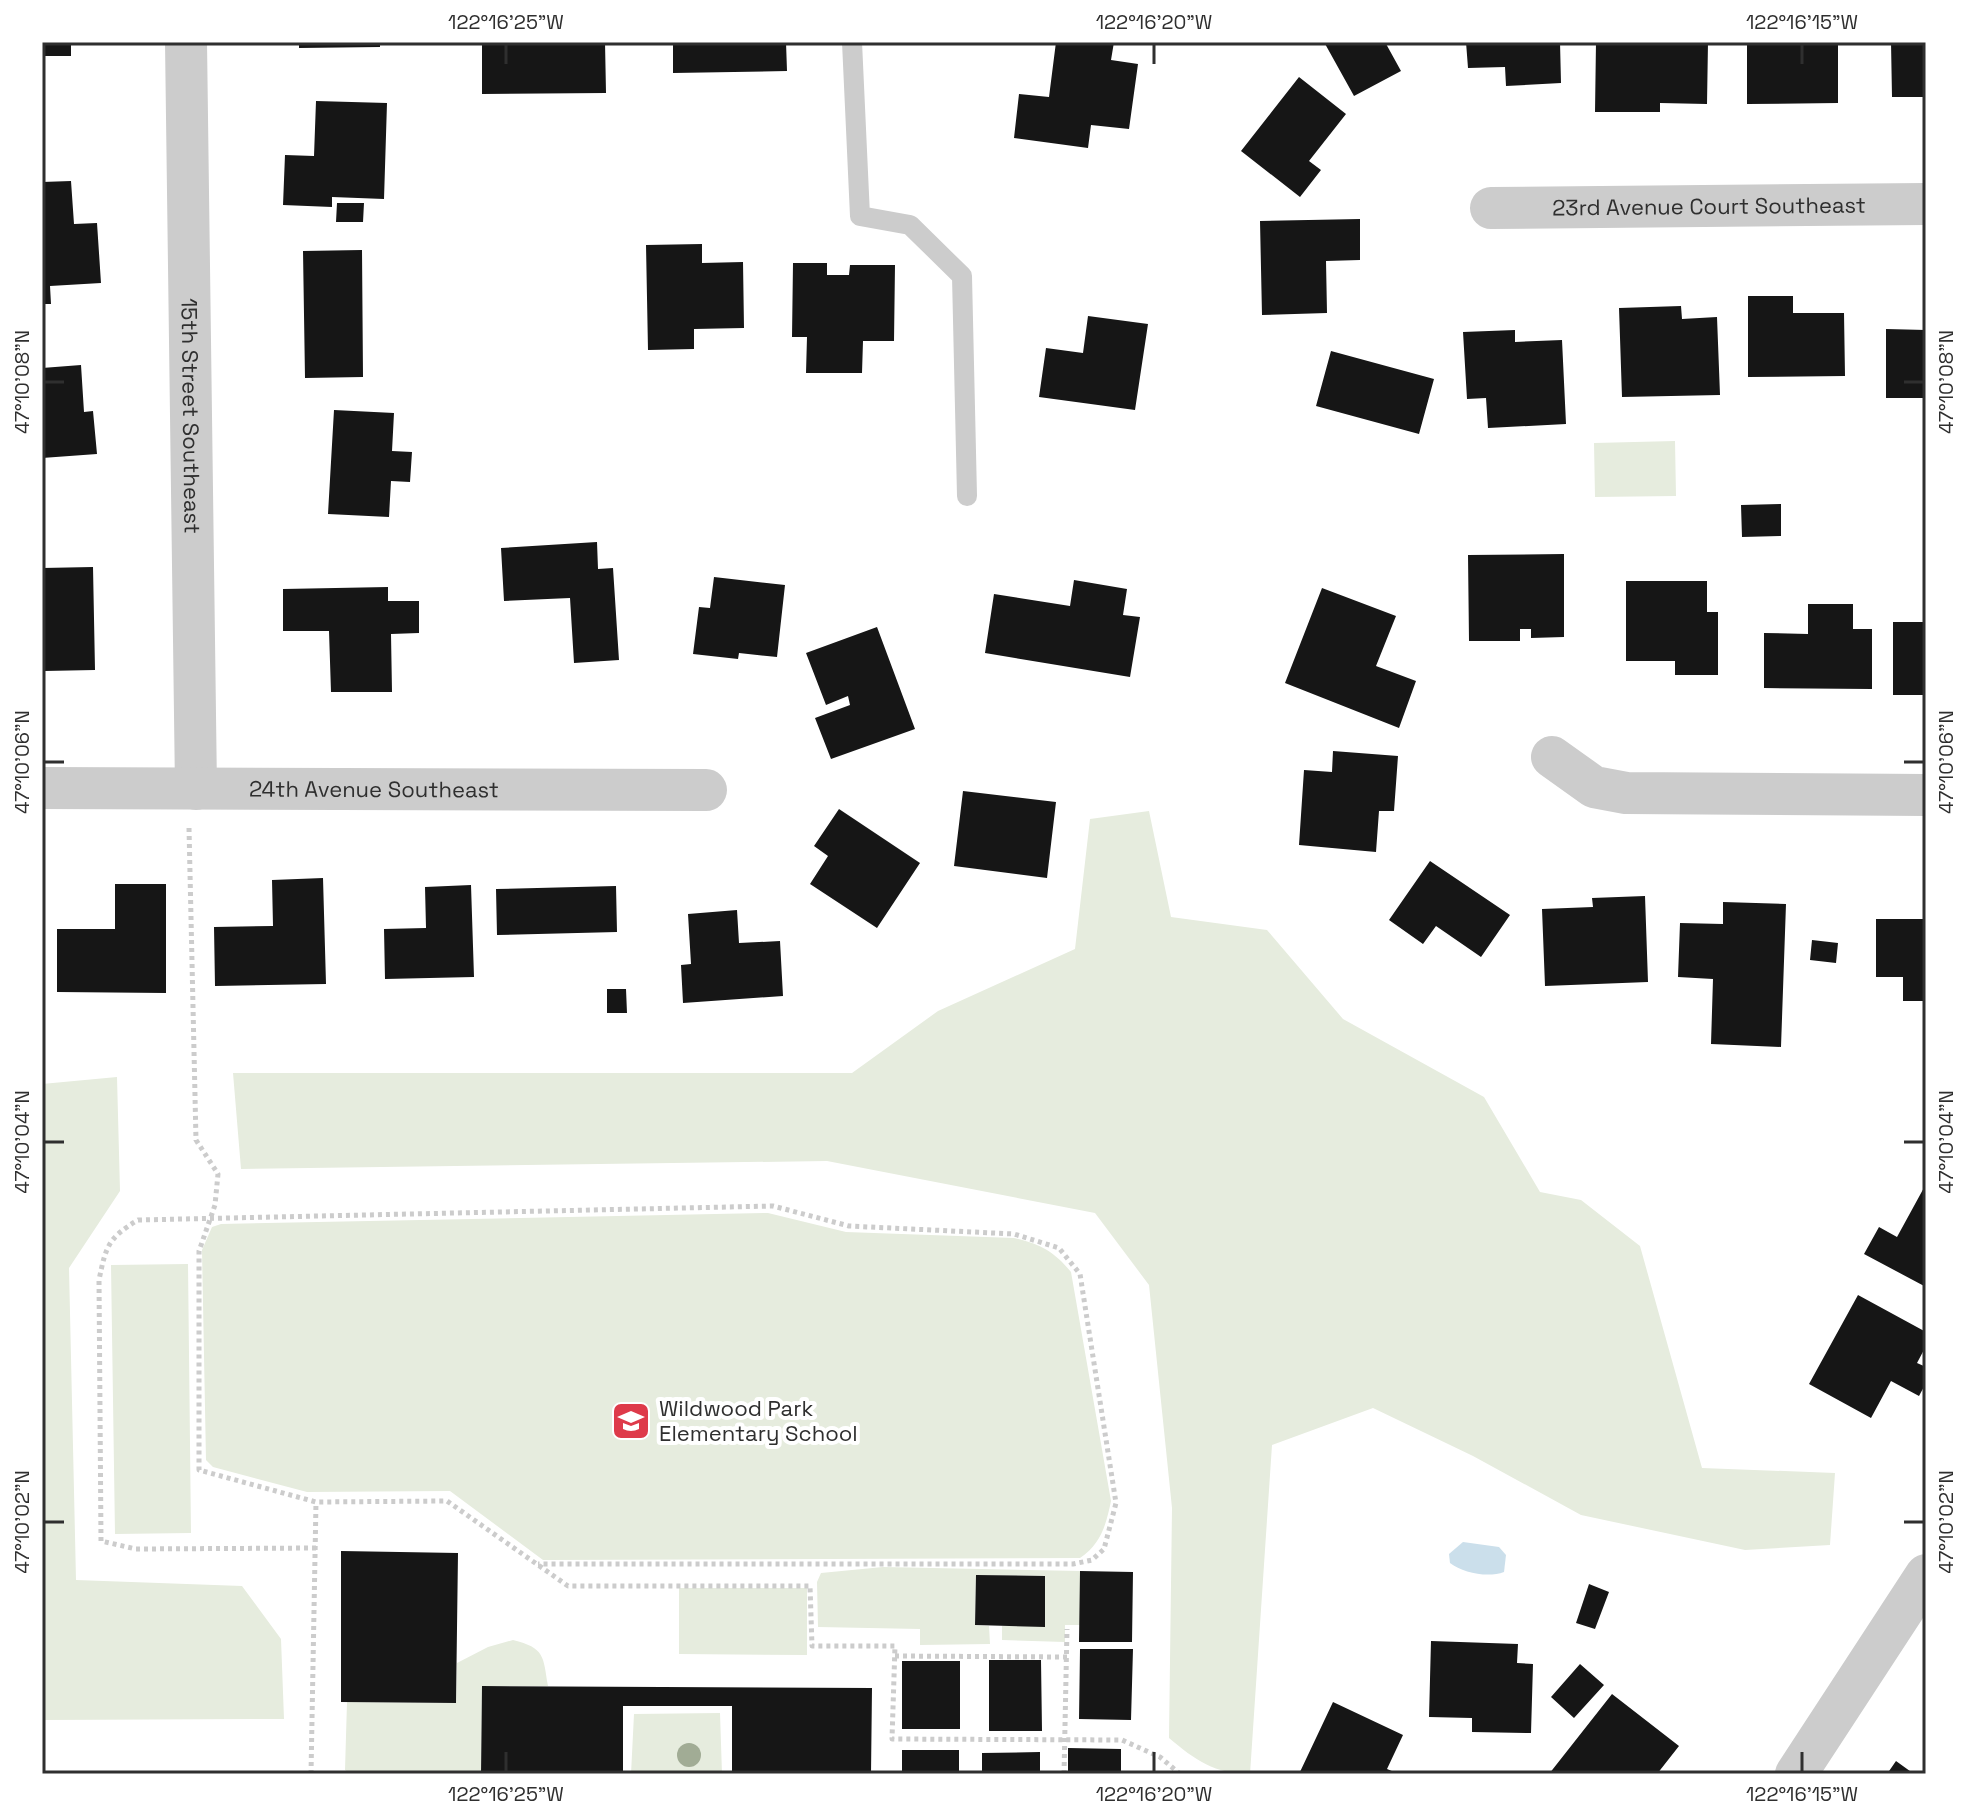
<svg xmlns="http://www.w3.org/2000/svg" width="1968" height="1816" font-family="'Space Grotesk',sans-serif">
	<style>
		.green { fill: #e6ecde }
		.water { fill: #cbdfeb }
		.building { fill: #161616 }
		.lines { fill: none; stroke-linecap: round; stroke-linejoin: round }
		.path { stroke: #ccc; stroke-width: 5; stroke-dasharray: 4 4; stroke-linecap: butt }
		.service { stroke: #ccc; stroke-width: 20 }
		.minor { stroke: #ccc; stroke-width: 42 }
		.tree { fill: #a1ac95 }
		.ticks { fill: none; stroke: #2f2f2f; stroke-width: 3 }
		.labels { text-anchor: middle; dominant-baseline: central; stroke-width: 8; stroke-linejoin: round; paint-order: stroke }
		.street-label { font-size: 22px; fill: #2f2f2f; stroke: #fff }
		.poi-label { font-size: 22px; fill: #2f2f2f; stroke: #fff; text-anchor: start }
		.neatline { fill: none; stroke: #2f2f2f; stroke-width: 3 }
		.ticks-label { font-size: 20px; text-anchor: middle; fill: #2f2f2f }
	</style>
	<rect width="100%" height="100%" fill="#fff"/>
	<path class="green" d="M1675,441L1676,496L1595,497L1594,443Z
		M1149,811L1171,917L1267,930L1343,1019L1484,1097L1540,1192L1581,1200L1640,1246L1702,1468L1835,1473L1830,1545L1745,1550L1581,1515L1473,1456L1373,1408L1272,1445L1250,1774C1215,1774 1195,1760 1169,1738L1172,1508L1149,1285L1095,1213L827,1161L241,1169L233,1073H852L938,1011L1075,949L1090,819Z
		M117,1077L120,1191L69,1268L76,1580L242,1586L281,1639L284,1719L42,1720V1084Z
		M768,1213L846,1232L1014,1238C1040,1244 1054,1251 1071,1272L1111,1501C1106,1525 1101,1544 1080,1558L543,1560L450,1491L307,1492L213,1467L206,1460L202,1250L212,1227L221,1224Z
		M188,1264L191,1533L115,1534L111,1265Z
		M883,1567L1080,1571V1625H1065V1642L1002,1640V1626H1045V1576L976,1575L975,1625L989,1626L990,1644L920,1645V1629L818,1627L817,1582L821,1573Z
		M679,1588H807V1655L679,1654Z
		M513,1640C545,1648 543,1656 548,1686H482L481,1774H351L345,1770L347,1702L456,1703L457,1663L488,1647Z
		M720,1713L722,1774H631L634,1714Z"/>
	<path class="water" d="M1463,1542L1499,1547L1506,1555L1504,1572C1488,1578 1463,1573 1450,1563L1449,1554Z"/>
	<path class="building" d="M42,42H71V56H42Z
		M299,42H380V47L299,48Z
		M482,42H605L606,93L482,94Z
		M673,42H786L787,71L673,73Z
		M1056,42H1114L1111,60L1138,64L1129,129L1091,125L1088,148L1014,138L1019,94L1049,97Z
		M1324,42H1385L1401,71L1354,96Z
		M1466,42H1560L1561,83L1506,86L1505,67L1468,68Z
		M1596,42H1708L1707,104L1660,103V112H1595Z
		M1891,42H1926V97H1892Z
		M1838,43V103L1747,104V44Z
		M1299,77L1346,114L1309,161L1321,170L1300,197L1241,151Z
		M316,101L387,103L384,199L332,197V207L283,205L285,155L314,156Z
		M71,181L74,224L97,223L101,283L50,286L51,304H42V182Z
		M337,203H364L363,222H336Z
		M1360,219V260L1326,261L1327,313L1262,315L1260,221Z
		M702,244V263L743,262L744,328L694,329V349L648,350L646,245Z
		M362,250L363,377L305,378L303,251Z
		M793,263H827V275H849L850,265H895L894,341H863L862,373H806L807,337H792Z
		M1748,296H1793V313H1844L1845,376L1748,377Z
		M1681,306L1682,319L1717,317L1720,395L1622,397L1619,308Z
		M1088,316L1148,324L1135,410L1039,397L1046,348L1083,353Z
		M1886,329L1926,330V398H1886Z
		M1515,330V342L1562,340L1566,424L1488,428L1486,398L1467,399L1463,332Z
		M1331,351L1434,379L1419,434L1316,406Z
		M81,365L84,412L93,411L97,454L42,458V368Z
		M334,410L394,413L392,451L412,452L410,482L391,481L389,517L328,514Z
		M1781,504V536L1742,537L1741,505Z
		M597,542L598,569L613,568L619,660L574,663L570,598L504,601L501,548Z
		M1564,554V637L1531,638V629H1520V641H1469L1468,555Z
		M93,567L95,670L44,671L42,568Z
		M714,577L785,585L777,657L739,653L738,659L693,654L699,607L710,608Z
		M1074,580L1127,589L1123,615L1140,617L1130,677L985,653L994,594L1070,606Z
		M1626,581H1707V612H1718V675H1675V661H1626Z
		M388,587V601H419V633L391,634L392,692H331L329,631H283V589Z
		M1322,588L1396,616L1376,666L1416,681L1399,728L1285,683Z
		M1808,604H1853V629H1872V689L1764,688V633L1808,634Z
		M1893,622H1926V695H1893Z
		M877,627L915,729L831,759L815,718L850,705L848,696L826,705L806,653Z
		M1333,751L1398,756L1394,811H1379L1376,852L1299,845L1304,770L1332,772Z
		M963,791L1056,802L1047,878L954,866Z
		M839,809L920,863L877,928L810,884L828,856L814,846Z
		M1430,861L1510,915L1481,957L1436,926L1423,944L1389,920Z
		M323,878L326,984L215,986L214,927L273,926L272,880Z
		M115,884H166V993L57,992V929H115Z
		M471,885L474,977L385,979L384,929L426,928L425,887Z
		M616,886L617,932L497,935L496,889Z
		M1645,896L1648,982L1545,986L1542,909L1593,907L1592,898Z
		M1723,902L1786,904L1781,1047L1711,1044L1713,979L1678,977L1680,923L1723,924Z
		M737,910L739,943L780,941L783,996L683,1003L681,965L691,964L688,914Z
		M1876,919H1926V1001H1903V977H1876Z
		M1812,940L1838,943L1836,963L1810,960Z
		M607,989H626L627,1013H607Z
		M1926,1184V1287L1864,1254L1879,1227L1897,1237Z
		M1858,1295L1926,1332V1346L1917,1363L1926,1367V1383L1919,1396L1891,1381L1871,1418L1809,1384Z
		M341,1551L458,1553L456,1703L341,1702Z
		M1080,1571L1133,1572L1132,1642H1079Z
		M976,1575L1045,1576V1627L975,1625Z
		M1589,1584L1609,1592L1595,1629L1576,1623Z
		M1431,1641L1518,1644L1517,1663L1533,1664L1531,1733L1472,1732V1718L1429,1717Z
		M1080,1649H1133L1131,1720L1079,1719Z
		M989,1660H1041L1042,1731H989Z
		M902,1661H960V1729H902Z
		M1580,1664L1604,1685L1574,1718L1551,1697Z
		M482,1686L872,1688L871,1774H732V1706H623V1774H481Z
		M1612,1694L1679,1746L1657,1774H1549Z
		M1333,1702L1403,1735L1387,1769L1399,1774H1299Z
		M1068,1748L1121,1749V1774H1068Z
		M902,1750H959V1774H902Z
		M1040,1752V1774H982V1753Z
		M1896,1761L1914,1774H1887Z"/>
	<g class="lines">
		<path class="path" d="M189,828L196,1140L218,1174L215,1205L199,1251V1470L316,1502L447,1501L568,1586H810L812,1646H895L892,1739L1122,1740L1160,1757L1180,1774
			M316,1548L136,1549L101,1541L99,1280C106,1246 108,1238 138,1220L773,1206L849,1226L1014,1234L1059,1248L1080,1274L1116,1503L1104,1549L1092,1560L1073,1564H538
			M895,1656L1067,1657
			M311,1774L316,1502
			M1064,1774L1067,1629"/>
		<path class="service" d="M852,42L860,216L910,225L962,276L967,496"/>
		<g class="minor">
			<path id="s1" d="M186,42L196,789"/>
			<path id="s2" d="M1491,208L1926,204"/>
			<path d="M1552,757L1594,787L1626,793L1926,795"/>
			<path id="s3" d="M42,788L706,790"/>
			<path d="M1796,1774L1926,1575"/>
		</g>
	</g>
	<circle class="tree" cx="689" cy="1755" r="12"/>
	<path class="ticks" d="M506,44V64M1154,44V64M1802,44V64M44,382H64M1904,382H1924M44,762H64M1904,762H1924M44,1142H64M1904,1142H1924M44,1522H64M1904,1522H1924M506,1752V1772M1154,1752V1772M1802,1752V1772"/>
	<defs>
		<symbol id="school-square" viewBox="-11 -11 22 22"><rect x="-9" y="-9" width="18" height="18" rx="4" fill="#de3a4a" stroke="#fff"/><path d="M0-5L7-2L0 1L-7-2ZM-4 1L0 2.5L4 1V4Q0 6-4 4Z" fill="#fff"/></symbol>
	</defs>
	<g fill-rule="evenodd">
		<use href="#school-square" x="609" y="1399" width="44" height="44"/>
	</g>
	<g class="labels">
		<g class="street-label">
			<text stroke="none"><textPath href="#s2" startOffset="218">23rd Avenue Court Southeast</textPath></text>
			<text stroke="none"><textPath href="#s1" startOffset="374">15th Street Southeast</textPath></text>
			<text stroke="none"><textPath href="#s3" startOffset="332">24th Avenue Southeast</textPath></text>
		</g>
		<g class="poi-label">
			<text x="659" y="1408">Wildwood Park<tspan x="659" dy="25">Elementary School</tspan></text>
		</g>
	</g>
	<rect width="1968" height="1816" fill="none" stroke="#ffffff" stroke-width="88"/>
	<rect x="44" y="44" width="1880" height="1728" class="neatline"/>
	<g class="ticks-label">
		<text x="506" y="29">122°16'25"W</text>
		<text x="1154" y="29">122°16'20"W</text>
		<text x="1802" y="29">122°16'15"W</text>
		<text transform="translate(22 382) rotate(-90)" y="7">47°10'08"N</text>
		<text transform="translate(1946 382) rotate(-90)" y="7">47°10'08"N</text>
		<text transform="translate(22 762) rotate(-90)" y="7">47°10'06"N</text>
		<text transform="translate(1946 762) rotate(-90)" y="7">47°10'06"N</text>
		<text transform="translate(22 1142) rotate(-90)" y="7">47°10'04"N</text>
		<text transform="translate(1946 1142) rotate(-90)" y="7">47°10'04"N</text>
		<text transform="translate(22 1522) rotate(-90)" y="7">47°10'02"N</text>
		<text transform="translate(1946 1522) rotate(-90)" y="7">47°10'02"N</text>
		<text x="506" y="1801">122°16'25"W</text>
		<text x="1154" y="1801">122°16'20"W</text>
		<text x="1802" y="1801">122°16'15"W</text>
	</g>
</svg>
